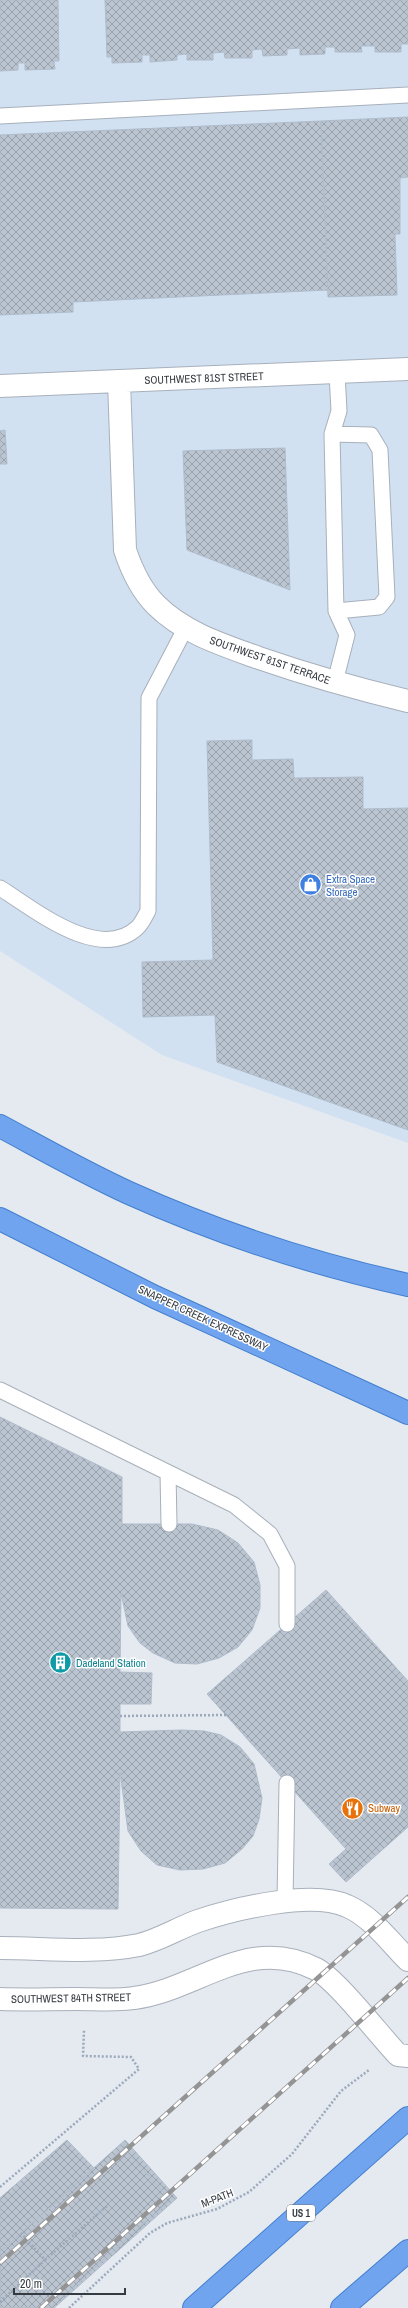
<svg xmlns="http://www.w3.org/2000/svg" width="408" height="2308" font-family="'Archivo Narrow',sans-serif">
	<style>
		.commercial { fill: #d1e1f1 }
		.building { fill: url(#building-cross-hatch); stroke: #afbccb }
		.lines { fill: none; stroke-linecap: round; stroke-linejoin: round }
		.lane-casing { stroke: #a8b0bb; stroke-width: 17 }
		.street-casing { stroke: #a8b0bb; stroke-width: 24 }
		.highway-casing { stroke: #427fcd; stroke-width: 24 }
		.path { stroke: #9ba9bb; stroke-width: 2.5; stroke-dasharray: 2 2; stroke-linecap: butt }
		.lane { stroke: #fff; stroke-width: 15 }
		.street { stroke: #fff; stroke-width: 22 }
		.highway { stroke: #71a4ef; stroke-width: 22 }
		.rail-casing { stroke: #949494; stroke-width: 4.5 }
		.rail { stroke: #fff; stroke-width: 3; stroke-dasharray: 9; stroke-linecap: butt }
		.labels { text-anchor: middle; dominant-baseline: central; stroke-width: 3; stroke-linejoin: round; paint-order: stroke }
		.shield { fill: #fff; stroke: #72767b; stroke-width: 1 }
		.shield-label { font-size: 10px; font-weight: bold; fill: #353b42 }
		.street-label { font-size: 11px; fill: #353b42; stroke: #fff }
		.shop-label { font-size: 11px; fill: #366cbe; stroke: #fff; text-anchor: start }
		.culture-label { font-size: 11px; fill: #0d838f; stroke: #fff; text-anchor: start }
		.food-label { font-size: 11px; fill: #c56008; stroke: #fff; text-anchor: start }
	</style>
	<defs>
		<pattern id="building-cross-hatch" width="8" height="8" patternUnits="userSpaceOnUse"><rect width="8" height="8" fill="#bbc5d1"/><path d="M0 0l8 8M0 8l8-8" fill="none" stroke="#99a1ab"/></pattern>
	</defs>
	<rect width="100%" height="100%" fill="#e5e9f0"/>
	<path class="commercial" d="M0,0H408V1143L162,1055L0,951Z"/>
	<path class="building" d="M0,0H58L59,61H54L55,69L25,70V63H18V70L0,71Z
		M105,0H408V44H401V52H375V46H361L362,52H335V47H325V54L300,55V48L287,49V55L263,56L262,49L252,50V58H225L224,52L213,53V60H187V54L177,55V60L150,62V55H142V62L112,63V57H107Z
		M408,117V177L400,178V234H395L397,295L328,297L321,121Z
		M321,121L328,290L73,302V312L0,315V135Z
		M5,430L7,464H0V431Z
		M285,448L290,590L187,550L183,451Z
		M252,740V760L293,759L294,778L363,777V809L408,808V1130L217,1062L215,1015L143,1017L142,962L213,960L207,741Z
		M0,1417L122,1477V1524H192L218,1530L238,1543L254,1562L260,1585V1608L252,1630L238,1647L219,1658L197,1664L175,1663L153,1653L140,1643L128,1626L121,1593L120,1672L152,1673L151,1704H120V1732L182,1730L204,1731L221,1735L240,1747L254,1764L262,1798L259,1819L253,1836L242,1849L225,1863L203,1869L180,1870L157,1865L141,1851L128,1831L120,1772L118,1909L0,1908Z
		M326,1590L408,1681V1827L346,1882L329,1864L346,1849L207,1694Z
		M67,2140L94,2168L0,2252V2198Z
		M125,2140L177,2198L54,2308H0V2252Z
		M124,2148L170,2200L50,2308H0V2259Z"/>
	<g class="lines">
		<defs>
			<path id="lane" d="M0,116L408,95
				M332,434L371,435L380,450L387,597L379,607L336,611
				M335,682L347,635L336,611L332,434L339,411L337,373
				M0,888C34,909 100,964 138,927C142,923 145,916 148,911L149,698L185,629
				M0,1390L234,1505L270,1534L287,1566V1624
				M168,1473L169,1524
				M285,1902L287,1783"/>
			<path id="street" d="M119,381L125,550C132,571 141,590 156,605C184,633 223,645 259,658C308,675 358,689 408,701
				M0,386L408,369
				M0,1948C45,1948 95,1954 139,1945C160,1940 178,1928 198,1921C234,1909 311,1890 347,1906C371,1916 390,1942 408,1960
				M0,1999C25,2000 51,1999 76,1999C95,1999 115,2001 134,1998C197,1990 248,1934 316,1969C337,1980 379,2035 398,2055L408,2056"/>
			<path id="highway" d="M0,1126C43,1149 85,1173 129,1193C218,1233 313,1264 408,1285
				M0,1219L155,1297L408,1413
				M194,2308L408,2118
				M342,2308L408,2251"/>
		</defs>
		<use href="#lane" class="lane-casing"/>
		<use href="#street" class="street-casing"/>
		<use href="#highway" class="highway-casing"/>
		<path class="path" d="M120,1716L226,1715
			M0,2187L139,2069L131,2057L83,2056L84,2030
			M21,2233L45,2260L107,2206
			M0,2302L45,2260
			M69,2308L150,2233L167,2223L217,2209L249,2192L292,2154L341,2091L369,2070"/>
		<use href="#lane" class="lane"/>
		<use href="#street" class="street"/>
		<use href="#highway" class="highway"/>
		<defs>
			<path id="rail" d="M0,2263L408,1897
				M41,2308L408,1978"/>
		</defs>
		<use href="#rail" class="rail-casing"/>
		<use href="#rail" class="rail"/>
	</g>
	<defs>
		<symbol id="shop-disc" viewBox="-11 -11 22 22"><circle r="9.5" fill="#3f7fe0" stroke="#fff"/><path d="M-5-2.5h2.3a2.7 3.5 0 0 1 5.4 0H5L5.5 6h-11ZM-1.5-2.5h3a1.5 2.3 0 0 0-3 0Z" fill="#fff"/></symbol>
		<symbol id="building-disc" viewBox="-11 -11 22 22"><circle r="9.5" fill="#0f9aa8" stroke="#fff"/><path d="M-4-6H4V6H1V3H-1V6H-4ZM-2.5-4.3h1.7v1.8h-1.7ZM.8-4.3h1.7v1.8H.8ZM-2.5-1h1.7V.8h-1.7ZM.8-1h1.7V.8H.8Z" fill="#fff"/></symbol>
		<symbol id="restaurant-disc" viewBox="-11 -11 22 22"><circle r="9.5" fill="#e8710a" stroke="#fff"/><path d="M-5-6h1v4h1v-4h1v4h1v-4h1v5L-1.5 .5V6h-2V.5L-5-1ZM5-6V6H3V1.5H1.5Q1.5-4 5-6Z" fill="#fff"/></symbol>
	</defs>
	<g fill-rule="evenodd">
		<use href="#shop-disc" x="298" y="872" width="25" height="25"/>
		<use href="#building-disc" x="48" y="1650" width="25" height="25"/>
		<use href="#restaurant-disc" x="340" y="1796" width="25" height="25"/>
	</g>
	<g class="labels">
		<rect class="shield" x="287" y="2205" width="28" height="16" rx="3"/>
		<g class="shield-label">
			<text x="301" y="2213">US 1</text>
		</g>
		<g class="street-label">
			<text transform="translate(204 378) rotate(-2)">SOUTHWEST 81ST STREET</text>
			<text transform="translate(270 660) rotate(19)">SOUTHWEST 81ST TERRACE</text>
			<text transform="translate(203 1318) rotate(25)">SNAPPER CREEK EXPRESSWAY</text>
			<text transform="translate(71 1998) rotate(-1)">SOUTHWEST 84TH STREET</text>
			<text transform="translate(217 2198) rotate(-21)">M-PATH</text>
		</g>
		<g class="shop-label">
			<text x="326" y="879">Extra Space<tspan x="326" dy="13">Storage</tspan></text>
		</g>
		<g class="culture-label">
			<text x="76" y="1663">Dadeland Station</text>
		</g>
		<g class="food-label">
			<text x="368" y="1808">Subway</text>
		</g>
	</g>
	<path d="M14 2288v6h111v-6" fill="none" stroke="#353b42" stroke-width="2"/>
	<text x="20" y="2288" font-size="12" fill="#353b42" stroke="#ffffff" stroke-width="3" paint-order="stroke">20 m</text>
</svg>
